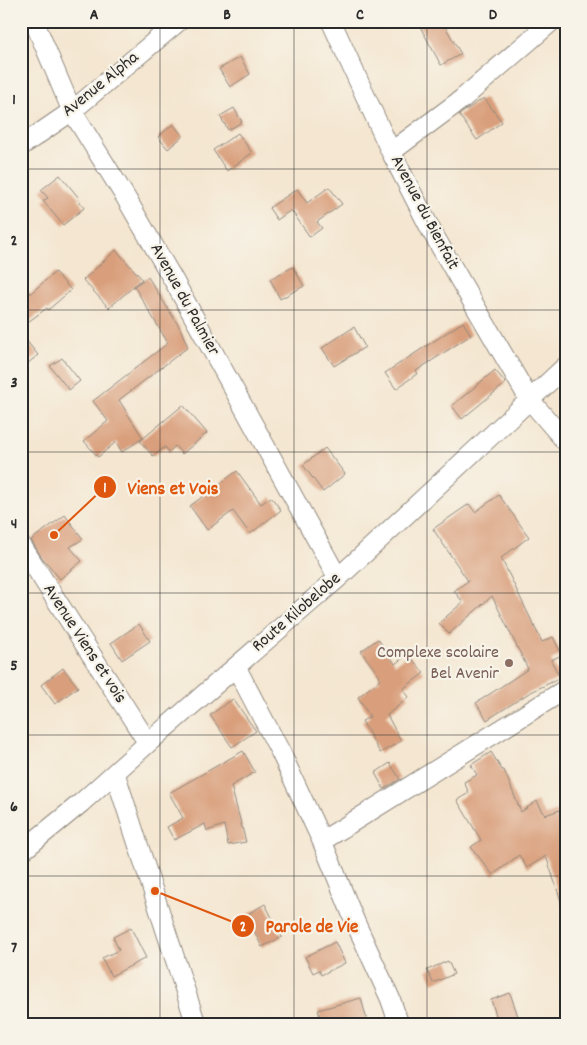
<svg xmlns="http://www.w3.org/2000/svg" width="587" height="1045" font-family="Dekko,sans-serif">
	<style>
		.building { fill: #d99f7c }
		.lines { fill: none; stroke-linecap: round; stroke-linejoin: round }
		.street-casing { stroke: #90887e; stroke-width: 21 }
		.street { stroke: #fff; stroke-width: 19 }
		.grid { fill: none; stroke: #2b2b2b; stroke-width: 1; stroke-opacity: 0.55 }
		.education-dot { fill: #8d6e63; stroke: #f7f3e8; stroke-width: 2 }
		.labels { text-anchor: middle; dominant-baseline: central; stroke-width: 4.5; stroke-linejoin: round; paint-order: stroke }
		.street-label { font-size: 18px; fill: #2b2b2b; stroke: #f7f3e8 }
		.education-label { font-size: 18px; fill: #785e54; stroke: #f7f3e8; text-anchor: end }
		.leader { fill: none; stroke: #df570e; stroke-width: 2 }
		.callout-dot { fill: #df570e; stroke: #f7f3e8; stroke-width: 2 }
		.mark-label { font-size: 15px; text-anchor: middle; font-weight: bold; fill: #fff }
		.callout-label { font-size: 19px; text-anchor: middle; font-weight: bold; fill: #df570e; stroke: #f7f3e8; stroke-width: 4.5; stroke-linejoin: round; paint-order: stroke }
		.neatline { fill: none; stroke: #2b2b2b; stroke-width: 2 }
		.grid-label { font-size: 16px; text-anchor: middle; font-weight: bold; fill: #2b2b2b }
	</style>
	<rect width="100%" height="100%" fill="#f7f3e8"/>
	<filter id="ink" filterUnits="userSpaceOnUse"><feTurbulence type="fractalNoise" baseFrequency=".02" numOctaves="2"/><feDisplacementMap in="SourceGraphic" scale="10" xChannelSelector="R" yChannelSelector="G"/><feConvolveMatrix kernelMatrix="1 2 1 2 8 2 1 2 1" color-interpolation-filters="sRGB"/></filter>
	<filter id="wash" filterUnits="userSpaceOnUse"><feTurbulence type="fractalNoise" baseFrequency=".0096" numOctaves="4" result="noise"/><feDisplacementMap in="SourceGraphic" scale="20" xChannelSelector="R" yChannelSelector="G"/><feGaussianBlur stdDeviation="1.12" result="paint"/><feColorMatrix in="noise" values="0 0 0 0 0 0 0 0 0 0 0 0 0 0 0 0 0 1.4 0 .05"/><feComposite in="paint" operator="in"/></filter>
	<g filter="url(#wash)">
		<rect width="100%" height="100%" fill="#f4e6d0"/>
		<g id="blocks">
			<path class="building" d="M417,21H442L461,54L441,65Z
				M240,57L250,74L230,87L219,69Z
				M484,98L502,122L477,140L459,115Z
				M234,108L242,122L228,130L220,116Z
				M173,124L183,136L168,149L158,137Z
				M238,133L252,153L227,171L213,150Z
				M60,175L79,198L78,199L84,208L63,225L43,201L48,198L41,190Z
				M329,187L342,204L317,222L322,228L310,237L291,210L277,220L269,208L297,189L307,203Z
				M116,250L142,279L109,308L83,280Z
				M293,267L304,286L280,299L270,279Z
				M55,272L71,290L48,310L47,308L21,327V282L30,294Z
				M148,277L180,328L188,347L119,400L143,438L122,452L116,442L98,457L84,441L108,421L93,401L168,343L134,286Z
				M463,322L471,335L416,371L418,373L396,389L385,373Z
				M354,327L365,347L334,366L322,348Z
				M21,334L38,355L21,369Z
				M62,358L80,381L69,390L50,366Z
				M495,370L506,383L462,419L452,406Z
				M183,405L207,433L182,454L175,446L169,452L165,447L153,456L140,441Z
				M325,448L345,474L323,492L303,465Z
				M237,471L261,504L271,497L281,510L250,534L233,511L207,530L190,506Z
				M499,495L529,537L501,558L542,642L553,637L562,655L551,660L560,678L529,693L487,720L476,703L528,669L492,596L449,634L439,623L463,602L454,591L468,581L433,529L469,504L475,512Z
				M65,515L83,539L70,547L82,561L60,579L41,556L31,540Z
				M139,624L150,641L122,660L111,643Z
				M378,639L395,664L408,654L424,673L403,689L409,697L387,715L401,741L380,753L362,721L370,717L358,697L380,680L378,678L380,677L361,651Z
				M63,668L78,687L55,704L41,685Z
				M233,699L256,731L232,747L210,715Z
				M243,751L255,772L231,786L246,842L228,845L224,825L207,831L205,824L174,840L167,827L183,818L169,793Z
				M491,752L502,770H504L521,812L537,801L545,815L560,810L566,826V907H563L546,856L527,868L519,855L493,875L471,847L481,840L457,800L469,793L464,782L477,775L471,765Z
				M390,763L400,779L384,789L375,773Z
				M265,904L282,937L262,947L246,915Z
				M131,928L146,958L111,976L102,958L119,950L113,937Z
				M335,942L345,963L321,975L319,970L313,973L305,957Z
				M448,961L454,974L433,983L427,970Z
				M510,993L519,1019L505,1024H499L491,1000Z
				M361,998L368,1024H322L318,1010Z"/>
		</g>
	</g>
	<g filter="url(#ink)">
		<use href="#blocks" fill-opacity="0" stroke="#90887e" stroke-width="1"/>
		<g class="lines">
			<defs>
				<path id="street" d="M34,21L72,111L126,198L174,281L338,578
					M331,21L391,152L432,232L529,399L566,442
					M21,146L72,111L179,21
					M391,152L462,99L552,21
					M21,545L148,743
					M236,667L281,753L322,841L356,924L390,998L399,1024
					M115,773L196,1024
					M322,841L566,689
					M21,852L81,803L148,743L338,578L566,366"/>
			</defs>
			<use href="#street" class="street-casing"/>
			<use href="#street" class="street"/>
		</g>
	</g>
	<path class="grid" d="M160,21V1024M294,21V1024M427,21V1024M21,169H566M21,310H566M21,452H566M21,593H566M21,735H566M21,876H566"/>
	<circle class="education-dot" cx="509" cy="663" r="5"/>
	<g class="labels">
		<g class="street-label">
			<text transform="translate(101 85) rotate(-39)">Avenue Alpha</text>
			<text transform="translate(424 213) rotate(62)">Avenue du Bienfait</text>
			<text transform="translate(184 300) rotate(61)">Avenue du Palmier</text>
			<text transform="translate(297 613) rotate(-41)">Route Kilobelobe</text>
			<text transform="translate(84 644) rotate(57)">Avenue Viens et vois</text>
		</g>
		<g class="education-label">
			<text x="499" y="653">Complexe scolaire<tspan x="499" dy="21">Bel Avenir</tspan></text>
		</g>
	</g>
	<path class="leader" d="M54 535L105 487M155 891L243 926"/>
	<g class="callout-dot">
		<circle cx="54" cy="535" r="5"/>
		<circle cx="155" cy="891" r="5"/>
		<circle cx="105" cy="487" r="12"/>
		<circle cx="243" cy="926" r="12"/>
	</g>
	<g class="mark-label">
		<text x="105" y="492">1</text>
		<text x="243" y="931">2</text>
	</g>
	<g class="callout-label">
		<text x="173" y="494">Viens et Vois</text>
		<text x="312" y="932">Parole de Vie</text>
	</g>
	<rect width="587" height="1045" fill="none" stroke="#f7f3e8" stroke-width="55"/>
	<rect x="28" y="28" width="532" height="990" class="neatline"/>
	<g class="grid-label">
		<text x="94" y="19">A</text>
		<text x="227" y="19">B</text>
		<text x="360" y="19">C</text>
		<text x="493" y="19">D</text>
		<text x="14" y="104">1</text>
		<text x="14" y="245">2</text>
		<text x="14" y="387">3</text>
		<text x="14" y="528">4</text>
		<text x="14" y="670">5</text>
		<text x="14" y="811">6</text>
		<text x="14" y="952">7</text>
	</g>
</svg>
